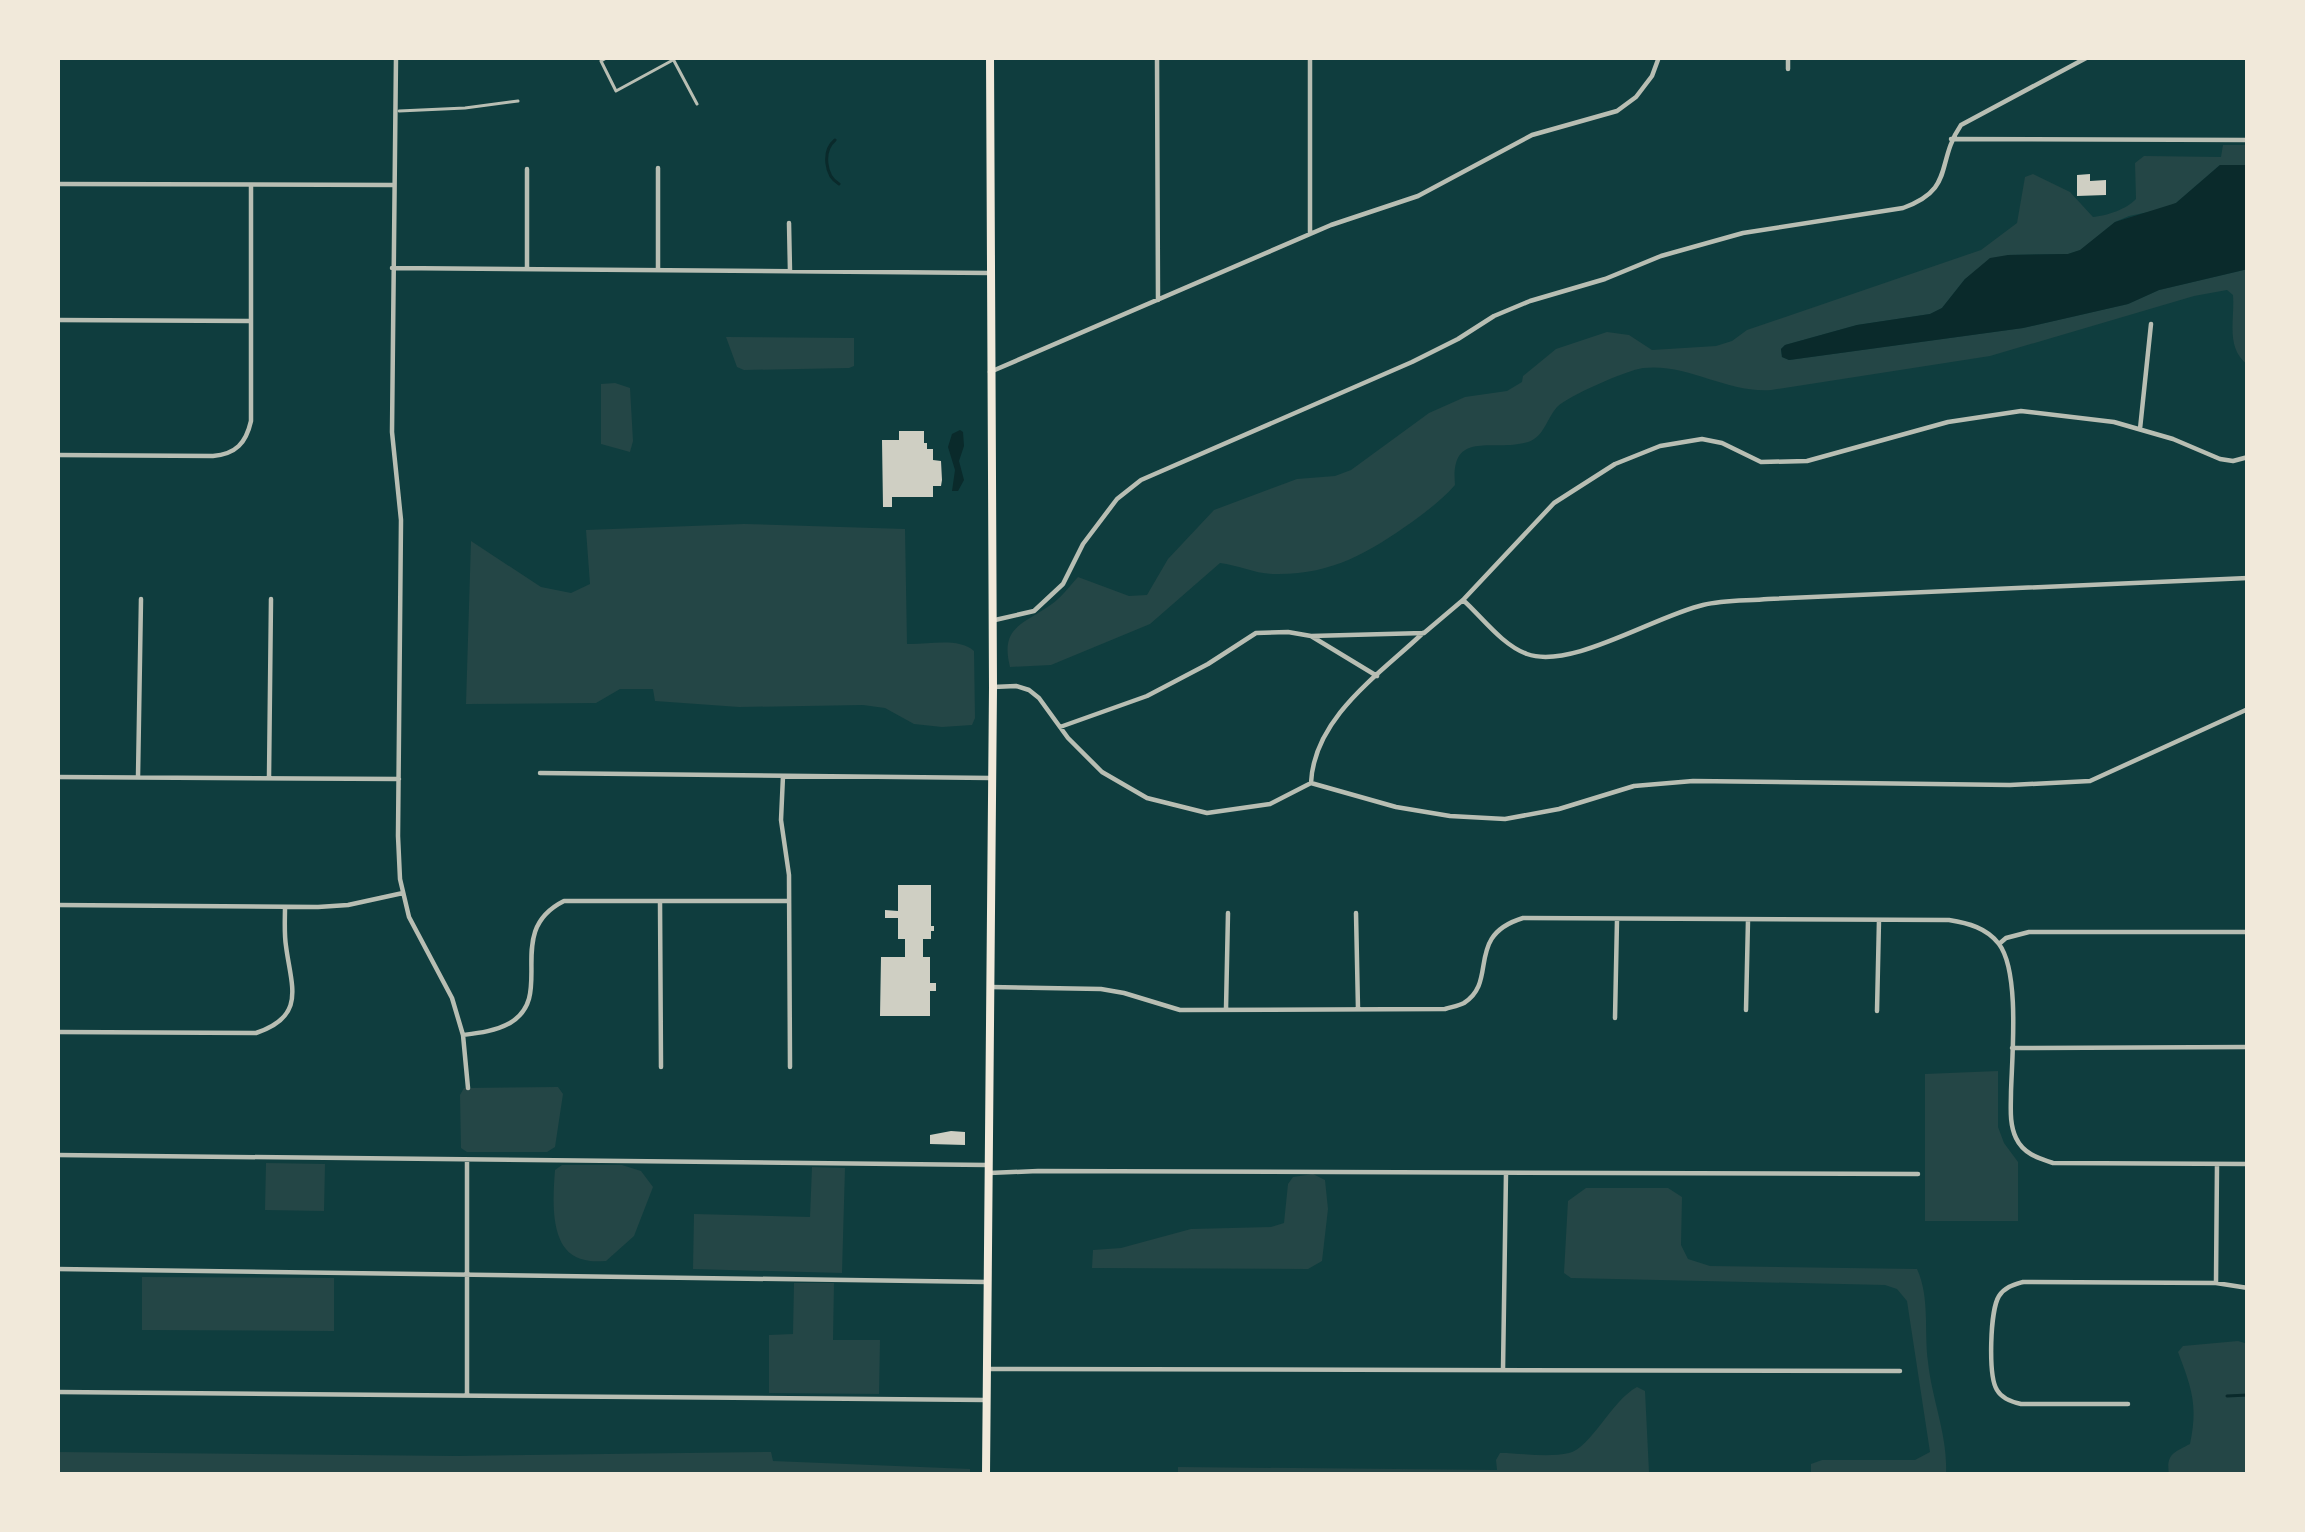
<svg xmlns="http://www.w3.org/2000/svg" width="2305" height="1532" font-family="'Noto Sans',sans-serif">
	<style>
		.green { fill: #244646 }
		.water { fill: #0a2a2b }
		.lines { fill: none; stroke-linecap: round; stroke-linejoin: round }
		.stream { stroke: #0a2a2b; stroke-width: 3 }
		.building { fill: #cfcfc3 }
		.service { stroke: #b8beb3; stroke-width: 3 }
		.minor { stroke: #b8beb3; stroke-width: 4.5 }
		.primary { stroke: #f1e9da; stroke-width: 8 }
	</style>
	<rect width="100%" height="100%" fill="#0f3d3e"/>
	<path class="green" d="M2223,145H2248V165H2220L2176,203L2163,209L2129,216L2115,222L2081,250L2068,254L2008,255L1965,279L1942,308L1930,314L1857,325L1785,345L1781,349L1782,357L1789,360L2023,328L2128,304L2159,290L2248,269V365C2225,348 2235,320 2233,295L2227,290L2194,296L1990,356L1771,390C1726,393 1688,363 1643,368C1627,370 1568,396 1557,407C1547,418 1544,437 1528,442C1493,453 1450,428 1455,485C1442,500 1428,510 1412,522C1368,553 1331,575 1275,574C1255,574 1238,565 1220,563L1150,624L1051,665L1010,667C1000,627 1022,625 1049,606C1060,599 1069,587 1078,577L1129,596L1147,595L1168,559L1214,510L1297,479L1335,476L1351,470L1429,413L1465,397L1507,391L1522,382L1523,376L1556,349L1607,332L1629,335L1652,350L1716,346L1732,341L1747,330L1981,250L2017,223L2025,177L2033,174L2070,192L2093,217C2106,216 2127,209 2136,199L2135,163L2144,156L2221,157Z
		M726,337L854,338V366L849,368L744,370L737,367Z
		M615,383L630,388L633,441L630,452L601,444V384Z
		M744,524L905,529L907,644C927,645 958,637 974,651L975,718L972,725L942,727L914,724L885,708L863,705L739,707L655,701L653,689H620L596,703L466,704L471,541L541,587L571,593L590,584L586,530Z
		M1998,1071V1127L2004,1143L2018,1162V1221H1925V1074Z
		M558,1087L563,1094L555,1147L547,1152H467L461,1148L460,1095L464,1088Z
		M266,1163L325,1164L324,1211L265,1210Z
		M562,1165H622L641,1171L653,1187L634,1236L606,1261C599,1261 592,1262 585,1260C548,1253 553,1199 555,1170Z
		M812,1167L845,1168L842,1273L693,1269L694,1214L810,1217Z
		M1313,1174L1325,1180L1328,1209L1322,1261L1308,1269L1092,1268L1093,1250L1121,1248L1191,1229L1271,1227L1284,1223L1288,1184L1293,1177Z
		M1586,1188H1668L1682,1197L1681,1245L1688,1259L1710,1266L1917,1269C1930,1297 1924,1331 1928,1362C1932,1400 1948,1436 1946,1474L2018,1475H1178V1467L1497,1470L1496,1460L1500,1453C1521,1453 1548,1458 1569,1453C1590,1449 1612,1400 1637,1387L1645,1391L1649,1472L1811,1473V1464L1822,1460H1915L1930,1452L1907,1301L1897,1289L1885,1285L1571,1278L1564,1273L1568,1201Z
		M142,1277L334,1278V1331L142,1330Z
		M794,1283H834L833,1340H880L879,1394L769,1393V1335L793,1334Z
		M2238,1341L2248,1344V1475H2169C2166,1454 2173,1453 2190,1444C2198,1405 2192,1389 2178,1352L2183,1346Z
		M57,1452L456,1456L771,1452L773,1461L970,1469V1475H57Z"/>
	<path class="water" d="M2220,165H2248V269L2159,290L2128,304L2023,328L1789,360L1782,357L1781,349L1785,345L1857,325L1930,314L1942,308L1965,279L1990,258L2008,255L2068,254L2080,250L2115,222L2176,203Z
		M960,430L963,432L964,446L959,461L964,480L958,491H952L955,470L948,447L952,434Z"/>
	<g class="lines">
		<path class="stream" d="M835,140C822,151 825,176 839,184
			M2227,1396L2248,1395"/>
	</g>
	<path class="building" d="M2090,174V181L2106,180V195L2077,196V175Z
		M899,431H924V443H927V449H933V460L941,461L942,480L941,486H933V497H892V507H883L882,440H899Z
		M898,885H931V926H934V931H931V939H923V957H930V983H936V991H930V1016H880L881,957H905V939H898V918H885V910L898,911Z
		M951,1131L965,1132V1145L930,1144V1135Z"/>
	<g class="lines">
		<path class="service" d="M608,57L601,61L616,91L673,60
			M672,57L697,104
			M399,111L465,108L518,101"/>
		<path class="minor" d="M396,57L392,432L401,520L398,836L400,879L409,917L452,998L463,1035L468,1088
			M1157,57L1158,300
			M1310,57V234
			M1788,57V69
			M1951,139L2248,140
			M658,168V270
			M57,184L393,185
			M789,223L790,271
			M392,268L990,273
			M527,269V169
			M57,320L249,321
			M990,372L1331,225L1418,196L1532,135L1617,111L1636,97L1652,76L1659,57
			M2140,429L2151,324
			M57,455L213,456C236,454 246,443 251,421V185
			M1463,600C1482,617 1502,645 1527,654C1571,670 1655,616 1703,605C1724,600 1747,601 1768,599L2248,578
			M995,620L1034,611L1063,584L1083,544L1117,499L1141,480L1412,362L1458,339L1494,316L1530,301L1605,279L1661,256L1743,233L1903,208C1956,189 1935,163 1961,125L2088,57
			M1311,636L1377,676
			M993,687L1016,686L1029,690L1039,698L1068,738L1102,772L1147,798L1207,813L1270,804L1311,783L1396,807L1450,816L1505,819L1559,809L1634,786L1693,781L2010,785L2090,781L2248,709
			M1060,727L1147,696L1208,664L1256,633L1288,632L1311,636L1424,633L1463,600L1554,503L1615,464L1660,446L1702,439L1722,443L1761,462L1807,461L1948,422L2021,411L2114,422L2173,439L2220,459L2233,461L2248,457
			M540,773L991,778
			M783,776L781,820L789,875L790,1067
			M57,777L399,779
			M138,777L141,599
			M269,778L271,599
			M1311,783C1314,717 1380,674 1423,633
			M660,901L661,1067
			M57,905L318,907L348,905L403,893
			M1356,913L1358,1009
			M1999,944L2006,938L2029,932H2248
			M990,987L1101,989L1124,993L1180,1010L1445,1009C1451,1007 1458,1006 1464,1003C1499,981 1464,936 1523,918L1949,920C1968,923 1987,928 1999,944C2020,972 2012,1056 2011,1092C2011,1107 2009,1123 2016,1138C2023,1153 2037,1158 2053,1163L2248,1164
			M1226,1009L1228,913
			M1746,1010L1748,920
			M1877,1011L1879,920
			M1615,1018L1617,920
			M57,1032L256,1033C307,1016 291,986 286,946C284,933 285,920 285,907
			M463,1035C479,1033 496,1031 510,1023C557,995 502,932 564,901H789
			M2012,1048L2248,1047
			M57,1155L987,1165
			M467,1161V1395
			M989,1173L1038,1171L1918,1174
			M57,1269L987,1282
			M2216,1283L2217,1164
			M987,1369L1900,1371
			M1503,1370L1506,1173
			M57,1392L986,1400
			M2128,1404H2021C2012,1402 2002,1399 1997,1390C1988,1376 1990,1310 1999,1296C2005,1287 2013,1285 2023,1282L2216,1283L2248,1288"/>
		<path class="primary" d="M986,1475L993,687L990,57"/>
	</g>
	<rect width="2305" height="1532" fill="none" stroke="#f1e9da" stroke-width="120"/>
</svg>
